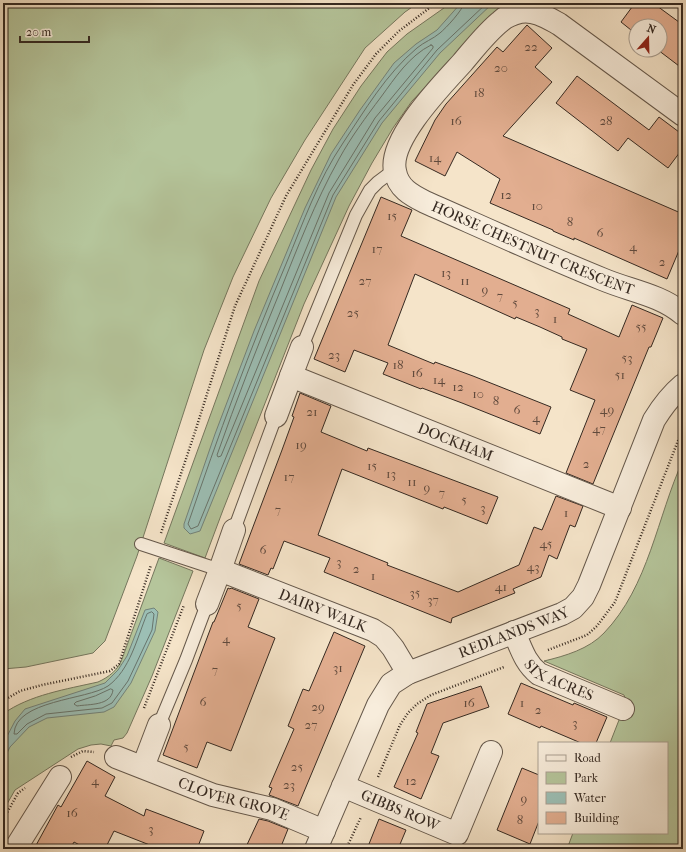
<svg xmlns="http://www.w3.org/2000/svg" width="686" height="852" font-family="'IM FELL French Canon',serif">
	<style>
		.green { fill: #b5c59b; stroke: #75775e }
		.water { fill: #9cbfb5; stroke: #73837a }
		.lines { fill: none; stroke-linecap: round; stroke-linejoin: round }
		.shore { stroke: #68746b; stroke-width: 1 }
		.building { fill: #e2ae90; stroke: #352921 }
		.lane-casing { stroke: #65584b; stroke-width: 14 }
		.street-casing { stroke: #65584b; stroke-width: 24 }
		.path { stroke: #352921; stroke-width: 2.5; stroke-dasharray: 1 2; stroke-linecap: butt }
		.lane { stroke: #f8eddc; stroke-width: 12 }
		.street { stroke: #f8eddc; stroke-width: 22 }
		.labels { text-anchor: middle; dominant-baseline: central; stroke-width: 4; stroke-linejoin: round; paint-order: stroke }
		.number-label { font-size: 13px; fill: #604a3d }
		.street-label { font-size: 15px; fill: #352921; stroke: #f8eddc }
	</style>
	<rect width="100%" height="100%" fill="#f5e4c9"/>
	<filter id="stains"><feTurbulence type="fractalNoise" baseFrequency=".005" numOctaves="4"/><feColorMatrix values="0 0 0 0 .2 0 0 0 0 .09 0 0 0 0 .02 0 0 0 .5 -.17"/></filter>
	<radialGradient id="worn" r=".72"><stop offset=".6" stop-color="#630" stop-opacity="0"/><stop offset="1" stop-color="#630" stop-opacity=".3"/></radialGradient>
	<path class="green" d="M3,3H418L405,12L365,48L305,140L271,198L233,277L204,350L137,556L105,641L93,653L26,667L3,669Z
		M451,3H507L472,38L412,101L393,128L372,163L349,206L304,304L223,510L205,558L164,543L259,281L311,170L333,129L361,86L387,52L407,34Z
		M683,460V849H567L573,833H667V743H610L619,720L623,719L628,706L624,695L544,661C565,656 589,649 604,633C649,586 657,517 683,460Z
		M159,558L193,571L152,676L127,733L123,738L114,740L111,746L101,744L91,745L78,749L15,790L3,811V714C29,695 67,689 98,682C109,677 118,670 122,659Z"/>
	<path class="water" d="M461,3H493L440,53L382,123L336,197L200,531L190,534L184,528V524L215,434L254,331L305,208L331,154L360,110L394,63L416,44L437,30Z
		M154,608L158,612L155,631L131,683L114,707L104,712L47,718L29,727L10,747L3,761V744L15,721L25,709L105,683L118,670L127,656L145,610Z"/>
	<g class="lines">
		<path class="shore" d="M464,3C463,10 446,28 440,33C433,39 424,42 417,48C386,74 365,110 343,143C318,180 303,223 286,264C250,349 218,436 188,524L191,529L198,526L333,195L379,121L437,50L487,3
			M431,45L433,46V48L375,118L329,193L221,456L218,457L217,455C236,401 257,347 279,294C297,249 315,202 339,159C351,137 366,117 381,97C395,78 409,56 431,45Z
			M152,612L154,614L152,630L128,681L112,703L102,708L46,714L27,724L17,734H14C15,700 87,700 108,686C130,670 137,638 147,614Z
			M111,689L113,690C111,706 89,704 77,706L74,704L76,702L95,696Z"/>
	</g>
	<path class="building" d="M635,3H653L683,25V69L658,50H660V26H636V34L621,22Z
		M527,25L552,48L535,67L552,82L503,136L683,214V241L667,279L574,238V240L553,231V230L490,203L500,179L457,152L445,176L415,161L435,120L446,104L497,47L503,52Z
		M577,76L649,130L659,117L683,135V148L668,168L628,138L618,151L556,103Z
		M381,197L412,210L401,236L570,309L568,314L619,337L632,305L663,318L651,347H649L593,484L566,473L595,400L570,390L587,349L562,339V337L540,327L516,317L515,319L415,274L388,345L434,364L435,362L473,376L551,407L540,434L462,403L422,388L421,389L383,374L388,363L354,350L345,372L314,359Z
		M300,393L331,406L321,432L367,451L368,448L498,497L487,524L444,507L443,509L342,469L318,535L388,563L387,565L458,592L519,565L534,527L542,530L556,496L583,506L575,527L570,525L557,559L549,555L541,577L513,589L515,593L452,618L451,623L324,572L330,558L284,541L273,569L271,568L268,575L239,564L282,450L294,417L292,416Z
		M228,588L230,589L231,588L259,599L248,627L275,638L231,751L207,742L197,768L163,755L213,622H214Z
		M334,632L365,646L298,806L269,795L272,788L269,787L294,729L288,726L303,689L309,691Z
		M521,683L573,705L574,703L607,717L596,743H581L541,726L540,728L508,714Z
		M481,686L489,707L443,723L431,753L439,756L421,799L394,787L418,733L416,732L427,704Z
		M87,761L115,777L105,796L144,816L146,809L204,831L197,849H160L114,831L105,849H87L74,842L70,849H34L58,805L61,807Z
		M522,768L539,775V821L530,844L497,830Z
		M259,819L268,821L288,829L280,849H245Z
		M379,819L406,830L398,849H367Z"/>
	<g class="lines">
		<defs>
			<path id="lane" d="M302,347L356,215L370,190L378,182L394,170
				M234,530L276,416
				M141,544L220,570
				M159,725L186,660L207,604"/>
			<g id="street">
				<path id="s1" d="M683,115L559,24C548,18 534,9 520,12C513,14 506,16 501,21C486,33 474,49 462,63C442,85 388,140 395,171C398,188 411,195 425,202C484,228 543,255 602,279C630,291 659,294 683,314"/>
				<path id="s2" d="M302,347L291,376L620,508"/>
				<path d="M276,416L291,376"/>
				<path id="s3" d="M234,530L220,570L373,630L384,637L393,648L408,673"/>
				<path d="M207,604L220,570"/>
				<path id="s4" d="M514,632C521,648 525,663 539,674L623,709"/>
				<path id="s5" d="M116,757L213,795L272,809L324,831"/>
				<path d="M143,767L159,725"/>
				<path id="s6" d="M343,786L457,834L491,752"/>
				<path d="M15,849L60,777"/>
				<path id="s7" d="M316,849L378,705L391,684L408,673L562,614L573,608L583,597L589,585L654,420C662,407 671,395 683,385"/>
			</g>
		</defs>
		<use href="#lane" class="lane-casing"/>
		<use href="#street" class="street-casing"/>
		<path class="path" d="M683,356L682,357L683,358
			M161,533L194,435L235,306L286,196L353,85L376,54L399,31L436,3
			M548,650L587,635L597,626L615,602L683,428
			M3,701L20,691L42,685L110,671L119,664L151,565
			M144,708L184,605
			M71,757L83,751L94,752
			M378,777L400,725L408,713L417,704L431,695L504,667
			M3,820L18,793L25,788
			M346,849L361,817"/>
		<use href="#lane" class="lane"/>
		<use href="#street" class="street"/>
	</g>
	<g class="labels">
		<g class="number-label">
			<text x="531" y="46">22</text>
			<text x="501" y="67">20</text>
			<text x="479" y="92">18</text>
			<text x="456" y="120">16</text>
			<text x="606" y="120">28</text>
			<text x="435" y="157">14</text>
			<text x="506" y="194">12</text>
			<text x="537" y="205">10</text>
			<text x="392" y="215">15</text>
			<text x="570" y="221">8</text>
			<text x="600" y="232">6</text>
			<text x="633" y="246">4</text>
			<text x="377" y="248">17</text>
			<text x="662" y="261">2</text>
			<text x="446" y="272">13</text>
			<text x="365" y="280">27</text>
			<text x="465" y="280">11</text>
			<text x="485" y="289">9</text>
			<text x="500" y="295">7</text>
			<text x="515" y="302">5</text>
			<text x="537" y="310">3</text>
			<text x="353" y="312">25</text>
			<text x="555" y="318">1</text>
			<text x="641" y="326">55</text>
			<text x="334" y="354">23</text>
			<text x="627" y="357">53</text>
			<text x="398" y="364">18</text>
			<text x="417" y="372">16</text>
			<text x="620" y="374">51</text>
			<text x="439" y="379">14</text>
			<text x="458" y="386">12</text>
			<text x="478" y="393">10</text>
			<text x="496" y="400">8</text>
			<text x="517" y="409">6</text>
			<text x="607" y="409">49</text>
			<text x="312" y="411">21</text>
			<text x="536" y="417">4</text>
			<text x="599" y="428">47</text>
			<text x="301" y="444">19</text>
			<text x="586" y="463">2</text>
			<text x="372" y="465">15</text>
			<text x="391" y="473">13</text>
			<text x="289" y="476">17</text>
			<text x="412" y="481">11</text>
			<text x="427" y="487">9</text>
			<text x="442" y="492">7</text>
			<text x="464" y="499">5</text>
			<text x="483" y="507">3</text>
			<text x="278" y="509">7</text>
			<text x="566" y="512">1</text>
			<text x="546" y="543">45</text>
			<text x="263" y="549">6</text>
			<text x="339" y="561">3</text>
			<text x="533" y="566">43</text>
			<text x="356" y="568">2</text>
			<text x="373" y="575">1</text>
			<text x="501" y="586">41</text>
			<text x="415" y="592">35</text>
			<text x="433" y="599">37</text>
			<text x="239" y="605">5</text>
			<text x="226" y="638">4</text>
			<text x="338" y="667">31</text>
			<text x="215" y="669">7</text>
			<text x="203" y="701">6</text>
			<text x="469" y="702">16</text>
			<text x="522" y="702">1</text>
			<text x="318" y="706">29</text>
			<text x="538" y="709">2</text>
			<text x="575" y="722">3</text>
			<text x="311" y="724">27</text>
			<text x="186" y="746">5</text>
			<text x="297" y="766">25</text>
			<text x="95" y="780">4</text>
			<text x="411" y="780">12</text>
			<text x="289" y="784">23</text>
			<text x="524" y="798">9</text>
			<text x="72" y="812">16</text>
			<text x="520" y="819">8</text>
			<text x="151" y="828">3</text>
		</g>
		<g class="street-label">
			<text stroke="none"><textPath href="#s1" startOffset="567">HORSE CHESTNUT CRESCENT</textPath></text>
			<text stroke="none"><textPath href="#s2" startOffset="208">DOCKHAM</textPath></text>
			<text stroke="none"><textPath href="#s3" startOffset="153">DAIRY WALK</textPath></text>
			<text stroke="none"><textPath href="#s7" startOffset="315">REDLANDS WAY</textPath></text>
			<text stroke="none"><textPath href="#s4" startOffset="70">SIX ACRES</textPath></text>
			<text stroke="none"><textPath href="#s5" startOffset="125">CLOVER GROVE</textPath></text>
			<text stroke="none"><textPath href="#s6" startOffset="62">GIBBS ROW</textPath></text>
		</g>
	</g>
	<rect width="686" height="852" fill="none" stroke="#f5e4c9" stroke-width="16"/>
	<rect x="4" y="4" width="678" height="844" fill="none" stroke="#352921" stroke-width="2"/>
	<rect x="8" y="8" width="670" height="836" fill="none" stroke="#352921"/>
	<rect x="538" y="742" width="130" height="92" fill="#f8eddc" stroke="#aa9f91"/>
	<rect x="546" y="755" width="20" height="6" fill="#f8eddc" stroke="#aa9f91"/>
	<text x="574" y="762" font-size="12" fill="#352921">Road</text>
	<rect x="546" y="772" width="20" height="12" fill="#b5c59b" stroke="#aa9f91"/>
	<text x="574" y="782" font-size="12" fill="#352921">Park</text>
	<rect x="546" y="792" width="20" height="12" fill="#9cbfb5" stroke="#aa9f91"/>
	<text x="574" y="802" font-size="12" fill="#352921">Water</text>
	<rect x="546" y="812" width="20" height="12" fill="#e2ae90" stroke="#aa9f91"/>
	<text x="574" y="822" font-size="12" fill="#352921">Building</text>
	<g transform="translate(648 38) rotate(20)"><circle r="19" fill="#f8eddc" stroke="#aa9f91"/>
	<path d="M0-3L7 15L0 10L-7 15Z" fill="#8f2418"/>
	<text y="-6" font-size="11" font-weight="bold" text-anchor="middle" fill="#352921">N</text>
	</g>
	<path d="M20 36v6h69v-6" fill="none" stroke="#352921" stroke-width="2"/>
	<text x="26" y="36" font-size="12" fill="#352921" stroke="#f8eddc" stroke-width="3" paint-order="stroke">20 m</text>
	<rect width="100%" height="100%" filter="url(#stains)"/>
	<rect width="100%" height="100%" fill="url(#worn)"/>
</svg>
